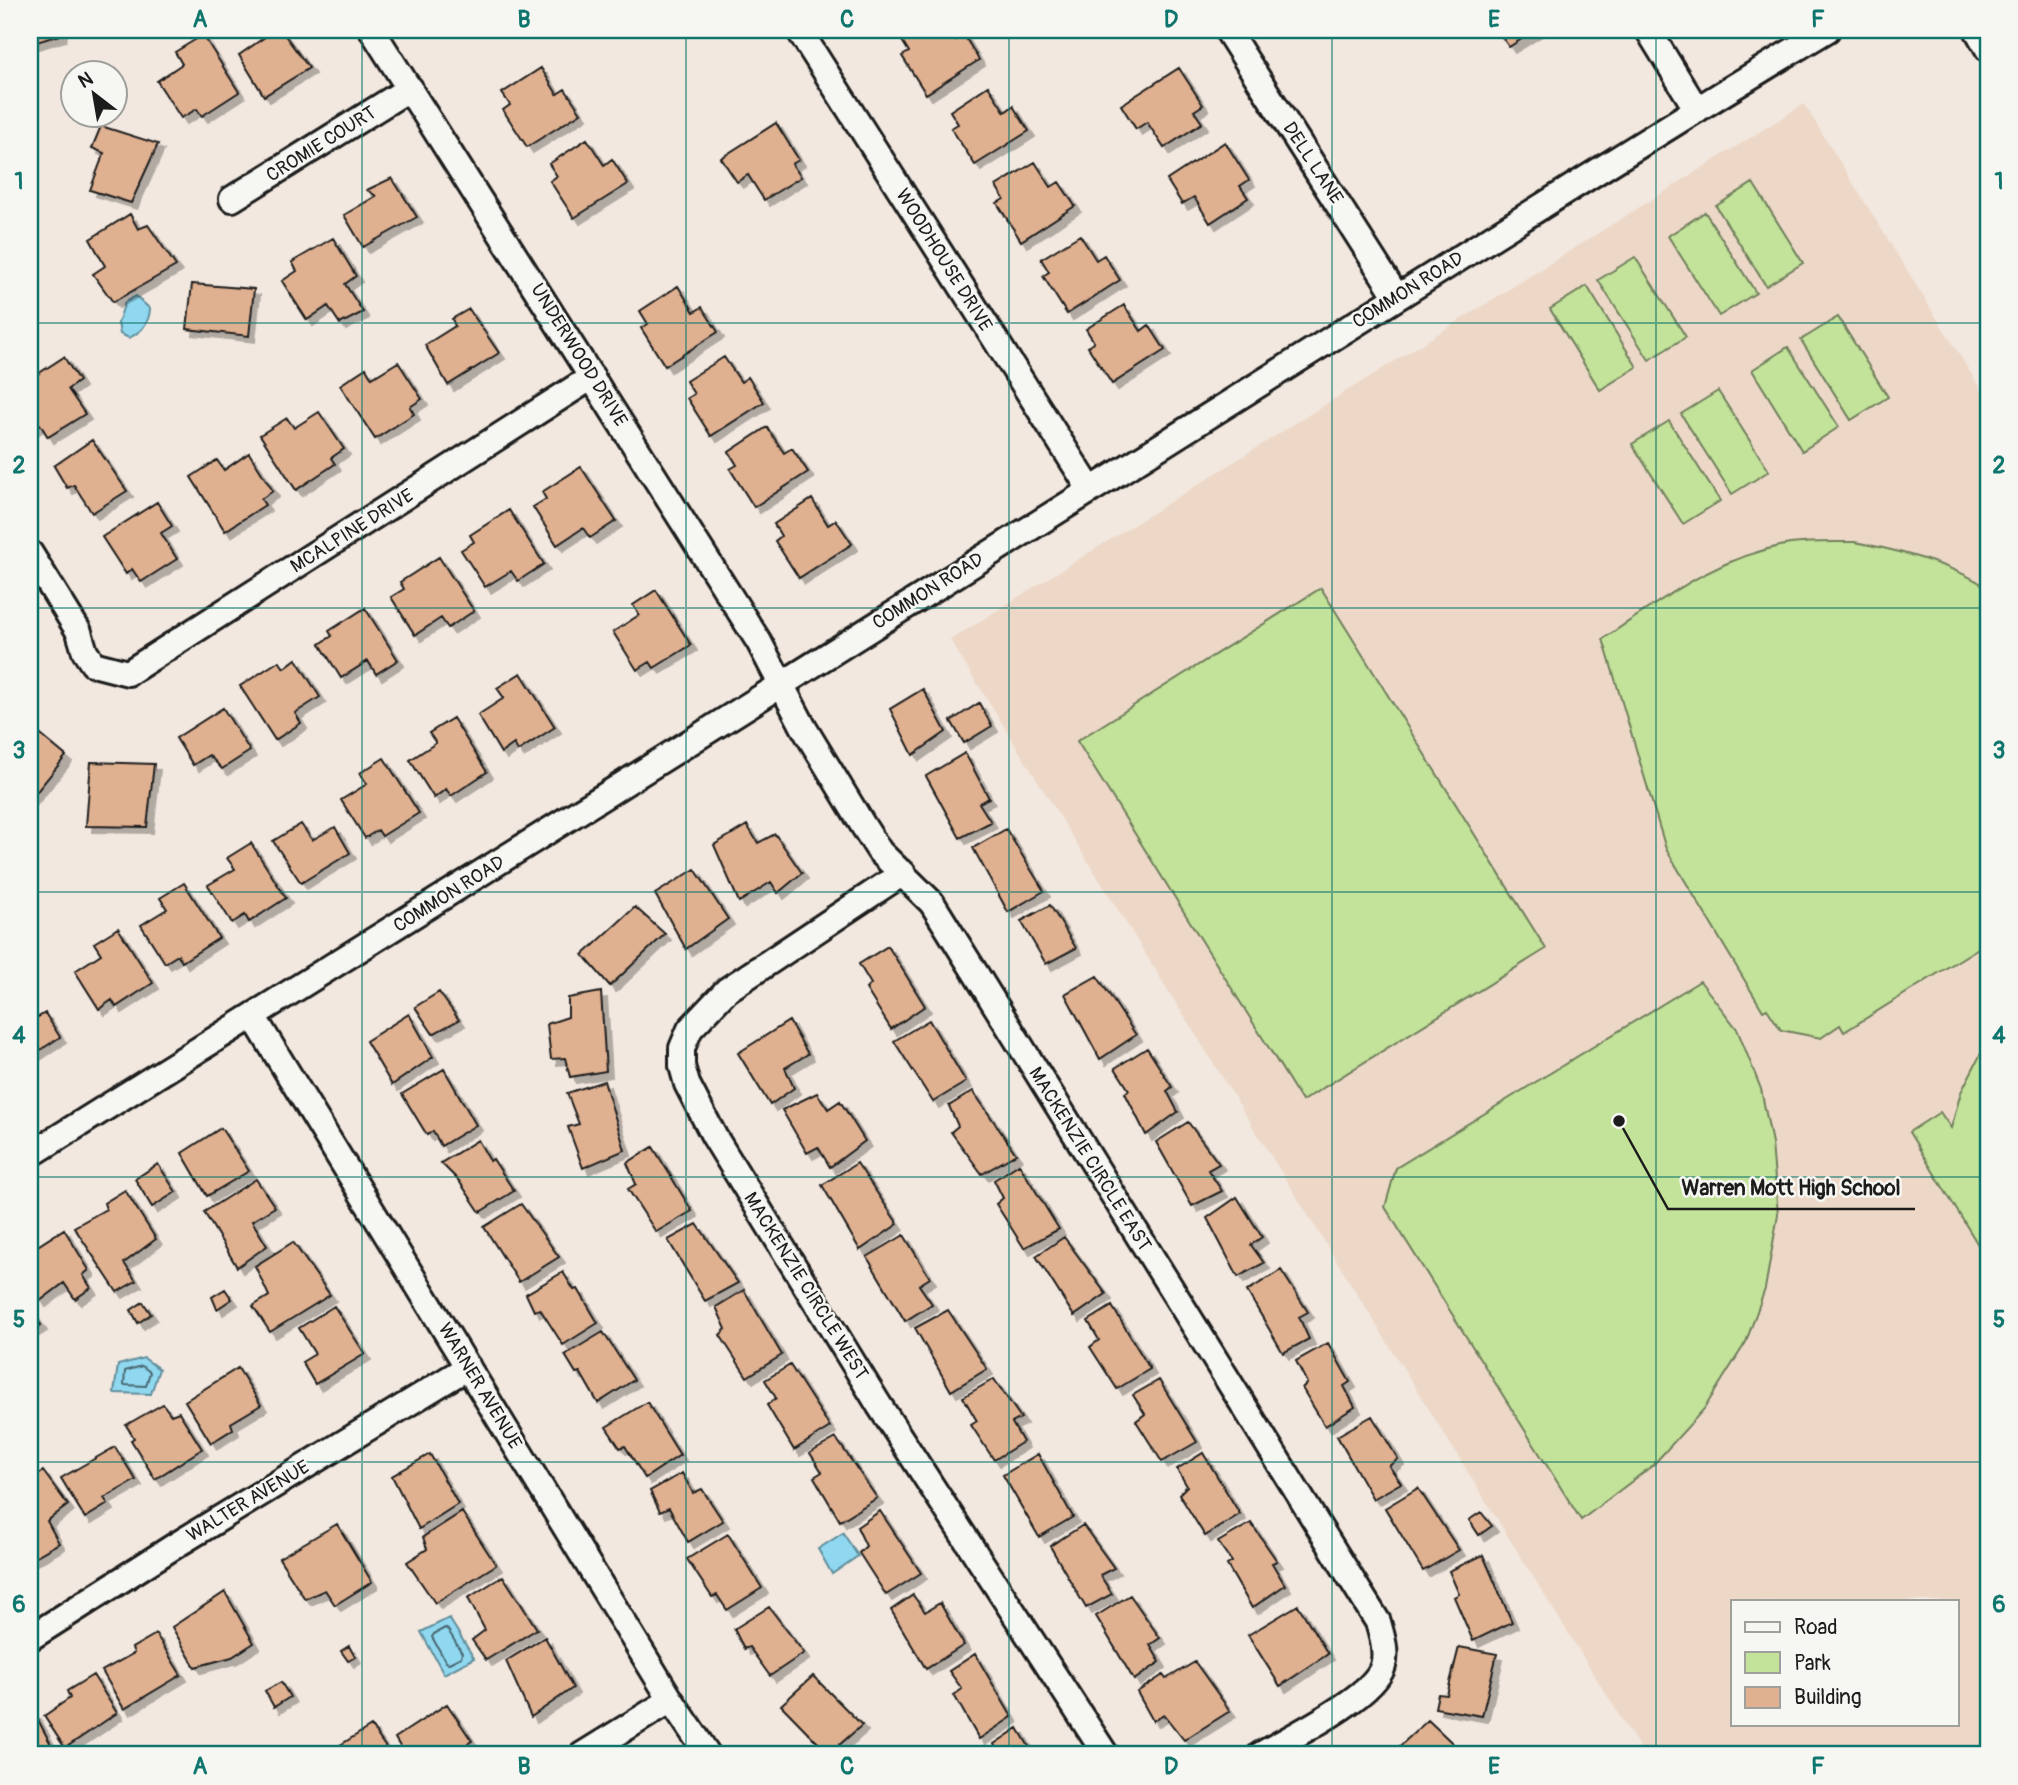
<svg xmlns="http://www.w3.org/2000/svg" width="2018" height="1785" font-family="Pangolin,sans-serif">
	<style>
		.built { fill: #edd8c8; fill-rule: evenodd }
		.green { fill: #c3e29a; stroke: #707f5b; stroke-width: 2 }
		.water { fill: #8fd8f0; stroke: #618d9b; stroke-width: 2 }
		.lines { fill: none; stroke-linecap: round; stroke-linejoin: round }
		.shore { stroke: #4a6771; stroke-width: 2 }
		.building { fill: #e0b191; stroke: #1c1c1c; stroke-width: 2; filter: url(#shadow) }
		.street-casing { stroke: #1c1c1c; stroke-width: 30 }
		.street { stroke: #f6f6f2; stroke-width: 24 }
		.grid { fill: none; stroke: #0f766e; stroke-width: 2; stroke-opacity: 0.55 }
		.labels { text-anchor: middle; dominant-baseline: central; stroke-width: 5; stroke-linejoin: round; paint-order: stroke }
		.street-label { font-size: 19px; fill: #1c1c1c; stroke: #f6f6f2 }
		.leader { fill: none; stroke: #1c1c1c; stroke-width: 2.5 }
		.callout-dot { fill: #1c1c1c; stroke: #f6f6f2; stroke-width: 2.5 }
		.callout-label { font-size: 21px; text-anchor: middle; font-weight: bold; fill: #1c1c1c; stroke: #f6f6f2; stroke-width: 5; stroke-linejoin: round; paint-order: stroke }
		.neatline { fill: none; stroke: #0f766e; stroke-width: 2.5 }
		.grid-label { font-size: 23px; text-anchor: middle; font-weight: bold; fill: #0f766e }
	</style>
	<defs>
		<filter id="shadow"><feDropShadow dx="6" dy="6" stdDeviation="0" flood-color="#0004"/></filter>
	</defs>
	<rect width="100%" height="100%" fill="#f2e8df"/>
	<filter id="ink" filterUnits="userSpaceOnUse"><feTurbulence type="fractalNoise" baseFrequency=".0143" numOctaves="2"/><feDisplacementMap in="SourceGraphic" scale="14" xChannelSelector="R" yChannelSelector="G"/><feConvolveMatrix kernelMatrix="1 2 1 2 8 2 1 2 1" color-interpolation-filters="sRGB"/></filter>
	<g filter="url(#ink)">
		<path class="built" d="M1804,104L1988,401V1755H1644L950,640ZM1733,1601H1957V1724H1733Z"/>
		<path class="green" d="M1753,183L1803,263L1766,286L1716,206Z
			M1705,212L1756,293L1719,316L1668,236Z
			M1635,257L1686,337L1649,360L1598,280Z
			M1587,286L1637,367L1600,390L1550,309Z
			M1838,317L1888,397L1851,420L1801,340Z
			M1788,347L1839,427L1802,451L1752,370Z
			M1718,391L1769,471L1732,494L1681,414Z
			M1669,421L1720,501L1683,524L1632,444Z
			M1855,542C1896,550 1953,564 1988,588V942L1844,1032L1840,1025L1821,1038L1781,1030L1767,1009L1763,1011L1666,849L1603,639C1664,598 1716,557 1790,544C1811,541 1833,542 1855,542Z
			M1321,588L1546,949L1302,1101L1077,741Z
			M1700,981L1737,1029L1761,1089L1772,1143L1778,1215L1765,1289L1746,1342L1704,1409L1653,1465L1581,1520L1385,1207L1396,1168Z
			M1988,1040V1119L1984,1155L1988,1182V1261L1909,1132L1940,1112L1951,1128L1961,1092Z"/>
		<path class="water" d="M136,296L150,309C149,324 141,332 129,338L120,334L118,323L125,302Z
			M144,1358L159,1369L151,1394L114,1393L118,1365Z
			M843,1533L858,1556L832,1574L818,1549Z
			M449,1618L474,1658L444,1674L421,1632Z"/>
		<g class="lines">
			<path class="shore" d="M142,1366L150,1372L146,1386L124,1385L125,1371Z
				M445,1628L448,1630L462,1653L461,1657L449,1663L446,1662L432,1637L434,1634Z"/>
		</g>
		<path class="building" d="M30,30H61L60,35L30,44Z
			M262,30H281L309,68L264,96L239,55L265,37Z
			M915,30H949L956,40L964,35L979,60L926,94L902,56L909,52L901,39Z
			M1497,30H1536L1509,47Z
			M203,35L239,92L202,116L197,109L181,118L157,81L182,64L175,52Z
			M541,68L557,94L565,89L581,113L527,147L503,110L510,105L502,93Z
			M1179,68L1203,105L1194,111L1202,123L1164,148L1147,122L1136,129L1121,105Z
			M988,86L1005,112L1013,106L1029,131L975,165L951,128L958,124L950,111Z
			M776,123L799,160L792,164L801,177L764,200L748,175L737,182L721,158Z
			M101,126L158,144L131,203L90,190L104,153L92,148Z
			M587,139L604,165L612,159L628,184L574,218L550,181L557,176L549,164Z
			M1225,142L1249,180L1240,186L1248,198L1210,223L1194,197L1182,204L1167,180Z
			M1035,162L1051,187L1059,182L1075,206L1021,241L997,203L1004,199L996,186Z
			M392,178L417,217L363,247L344,215L376,196L367,190Z
			M130,214L138,229L148,225L176,266L113,302L93,274L105,266L90,239Z
			M1080,235L1096,260L1104,255L1120,280L1067,314L1043,276L1049,272L1041,259Z
			M333,238L356,276L345,284L363,312L340,324L328,306L307,320L282,281L297,271L292,262Z
			M192,284L254,289L249,336L187,329Z
			M678,286L694,312L702,307L718,332L665,366L641,328L648,324L640,311Z
			M1124,305L1141,331L1149,325L1165,350L1112,384L1088,347L1094,342L1086,329Z
			M469,309L499,353L448,385L425,345L455,326L452,319Z
			M64,357L79,381L68,389L85,414L48,437L40,424L33,428L30,423V379Z
			M724,357L741,382L748,377L764,402L711,436L687,398L694,394L686,381Z
			M398,362L422,399L410,407L414,414L375,439L340,385L366,368L372,378Z
			M319,412L344,449L331,458L335,464L296,490L260,435L287,418L294,428Z
			M767,427L784,453L792,448L808,472L754,507L730,469L737,465L729,452Z
			M92,440L127,491L92,513L74,485L67,488L54,466Z
			M249,453L273,491L261,499L265,505L225,531L191,477L217,460L224,470Z
			M581,467L616,521L590,538L583,528L557,545L533,507L546,499L542,492Z
			M812,499L828,525L836,520L852,544L799,578L775,541L781,536L774,524Z
			M157,502L172,526L161,533L177,559L141,582L132,569L126,574L102,537Z
			M509,510L544,564L518,581L511,571L485,587L461,550L474,542L470,535Z
			M439,557L474,611L448,628L441,618L415,635L391,597L404,589L400,582Z
			M656,590L691,645L654,668L650,662L637,670L613,632L639,615L633,605Z
			M365,608L398,660L376,674L368,661L341,678L320,644L332,636L329,631Z
			M296,659L320,697L295,713L301,723L275,740L240,686L279,661L284,668Z
			M521,673L555,727L518,751L514,744L501,753L478,715L504,698L497,688Z
			M923,689L946,732L913,755L890,709Z
			M979,703L992,726L964,743L951,721Z
			M223,708L250,751L222,769L209,755L193,765L176,738Z
			M453,718L487,772L451,796L446,789L434,798L410,760L436,743L429,733Z
			M30,726L66,756L30,800Z
			M965,753L989,798L979,803L991,822L960,838L926,776Z
			M384,758L419,813L382,836L378,830L365,838L341,800L367,784L360,773Z
			M91,762L154,764L147,827L86,826Z
			M301,824L312,840L335,827L350,853L301,883L273,841Z
			M747,825L758,843L775,834L802,873L778,893L771,882L739,902L714,845Z
			M1006,829L1044,891L1008,912L973,848Z
			M251,843L286,898L249,922L245,915L232,923L208,885L235,869L227,858Z
			M695,869L728,919L686,949L655,894Z
			M184,883L219,938L182,962L178,955L165,963L141,925L167,909L160,898Z
			M1050,905L1076,948L1046,964L1021,921Z
			M635,907L665,934L610,986L583,955Z
			M118,928L153,983L116,1007L112,1000L99,1009L75,971L101,954L94,943Z
			M888,946L925,1006L891,1029L866,989L871,984L859,964Z
			M1097,976L1136,1035L1100,1059L1065,994Z
			M439,992L459,1020L433,1034L415,1007Z
			M601,992L606,1071L570,1077L565,1058L551,1059L547,1024L568,1017V998Z
			M45,1013L60,1037L30,1057V1015L33,1020Z
			M409,1014L433,1057L392,1085L366,1041Z
			M929,1020L966,1082L933,1102L894,1041Z
			M789,1021L808,1054L785,1068L794,1088L770,1105L738,1053Z
			M1147,1048L1172,1087L1167,1091L1178,1112L1146,1135L1125,1093L1129,1090L1115,1068Z
			M444,1069L476,1125L441,1146L433,1131L427,1135L402,1094Z
			M604,1081L625,1150L583,1168L568,1127L579,1124L567,1093Z
			M973,1091L1016,1154L982,1174L951,1132L958,1126L949,1106Z
			M817,1093L828,1109L840,1101L865,1141L830,1167L818,1147L807,1153L782,1110Z
			M1188,1122L1219,1164L1208,1170L1222,1191L1192,1206L1156,1142Z
			M221,1128L249,1171L207,1196L182,1153Z
			M478,1140L490,1161L493,1159L514,1191L480,1212L459,1181L441,1163Z
			M653,1147L692,1211L656,1232L628,1189L636,1184L627,1163Z
			M857,1163L898,1224L860,1250L822,1185Z
			M158,1164L176,1192L152,1207L135,1179Z
			M1019,1164L1059,1229L1024,1248L996,1204L1003,1198L994,1180Z
			M256,1179L275,1207L252,1221L267,1246L237,1267L204,1212Z
			M125,1190L156,1239L124,1263L136,1281L117,1292L74,1227L106,1209L104,1203Z
			M1237,1197L1262,1237L1251,1245L1264,1263L1238,1277L1207,1218Z
			M521,1204L559,1257L519,1282L484,1227Z
			M697,1224L738,1283L705,1301L668,1240Z
			M64,1229L89,1270L83,1275L91,1288L75,1299L64,1283L40,1301L30,1286V1264L34,1261L30,1251Z
			M904,1235L930,1278L919,1285L932,1304L905,1321L867,1257Z
			M1064,1237L1106,1294L1074,1316L1036,1256Z
			M293,1242L330,1295L270,1332L253,1306L269,1296L255,1266Z
			M1281,1270L1308,1312L1299,1317L1309,1339L1283,1353L1247,1291Z
			M563,1272L574,1290L578,1289L598,1323L563,1345L540,1309L534,1311L526,1294Z
			M225,1289L232,1299L217,1309L212,1297Z
			M744,1290L782,1355L747,1377L720,1335L726,1329L716,1307Z
			M143,1302L151,1314L138,1323L131,1310Z
			M334,1306L365,1354L315,1384L302,1362L315,1354L299,1328Z
			M1112,1306L1150,1369L1117,1389L1090,1347L1099,1340L1088,1321Z
			M30,1309L41,1325L30,1332Z
			M948,1310L987,1369L951,1391L915,1328Z
			M603,1332L634,1380L598,1403L580,1372L576,1373L565,1355Z
			M1328,1343L1350,1382L1344,1386L1355,1407L1325,1426L1302,1388L1307,1383L1296,1361Z
			M790,1365L830,1427L794,1450L767,1405L776,1398L765,1380Z
			M238,1368L261,1405L231,1423L233,1429L211,1443L185,1401Z
			M994,1379L1021,1418L1012,1423L1023,1442L994,1460L971,1425L977,1421L963,1397Z
			M1159,1380L1197,1442L1162,1462L1136,1421L1145,1414L1133,1395Z
			M647,1402L680,1455L645,1478L625,1446L620,1448L606,1427Z
			M163,1404L171,1415L179,1412L202,1449L155,1479L131,1440L134,1438L126,1425Z
			M1372,1416L1398,1459L1389,1466L1401,1483L1373,1499L1337,1436Z
			M836,1438L877,1498L840,1521L814,1477L822,1472L810,1453Z
			M115,1447L136,1480L104,1498L108,1504L85,1518L61,1478Z
			M1203,1453L1240,1514L1205,1536L1179,1494L1187,1486L1177,1469Z
			M430,1454L458,1504L419,1529L392,1476Z
			M1038,1454L1073,1517L1039,1537L1003,1475Z
			M43,1471L68,1505L47,1521L59,1543L31,1559L30,1479Z
			M682,1473L693,1493L702,1489L723,1521L688,1542L669,1508L660,1512L650,1491Z
			M1418,1488L1459,1550L1423,1571L1385,1508Z
			M880,1511L921,1573L886,1595L859,1553L866,1546L857,1527Z
			M462,1512L496,1565L435,1603L407,1562L427,1549L423,1537Z
			M1481,1512L1492,1526L1479,1535L1469,1520Z
			M1251,1523L1277,1561L1272,1563L1285,1585L1252,1608L1227,1565L1232,1562L1218,1542Z
			M337,1524L372,1582L335,1605L325,1590L305,1599L279,1558Z
			M1083,1525L1114,1568L1100,1575L1112,1594L1086,1608L1050,1546Z
			M728,1534L762,1588L727,1610L717,1595L712,1597L687,1559Z
			M1483,1555L1512,1622L1473,1641L1454,1597L1459,1594L1449,1571Z
			M503,1576L537,1629L486,1660L472,1640L485,1630L468,1598Z
			M225,1592L254,1643L232,1657L195,1667L172,1627Z
			M913,1595L925,1612L940,1603L964,1645L926,1669L891,1610Z
			M1130,1595L1160,1638L1150,1645L1160,1662L1134,1680L1096,1616Z
			M1298,1605L1328,1654L1280,1686L1248,1635Z
			M769,1607L804,1653L770,1676L749,1647L744,1649L734,1629Z
			M156,1634L181,1675L124,1709L102,1671L134,1653L132,1648Z
			M545,1637L573,1688L531,1717L506,1661Z
			M349,1646L355,1657L348,1661L341,1651Z
			M1459,1647L1497,1654L1482,1716L1435,1708L1438,1694L1447,1695Z
			M975,1654L1012,1717L979,1739L954,1695L962,1689L949,1671Z
			M1195,1662L1230,1711L1184,1740L1164,1715L1153,1721L1137,1692L1163,1675L1166,1679Z
			M93,1675L117,1713L65,1748L44,1716L70,1698L67,1691Z
			M813,1676L862,1725L829,1754L781,1705Z
			M281,1682L290,1697L274,1707L265,1691Z
			M447,1704L472,1741L451,1755H405L395,1738Z
			M35,1714L55,1752L50,1755H30V1717Z
			M1428,1720L1465,1755H1390Z
			M371,1726L391,1755H324Z
			M1018,1728L1034,1755H999L994,1744Z"/>
		<g class="lines">
			<defs>
				<path id="street" d="M372,30L759,642L804,728L864,827L880,852L932,903L1378,1622C1382,1636 1387,1652 1383,1666C1374,1697 1289,1738 1260,1755
					M799,30L1090,489
					M1227,30L1397,297
					M1648,30L1697,110
					M1977,30L1988,49
					M232,199L410,88
					M30,553L79,632L85,652L93,664L128,673L592,377
					M903,873L727,990L690,1029L682,1048V1066L687,1084L714,1136L879,1405L1106,1755
					M253,1016L671,1700L708,1755
					M30,1155C477,878 920,596 1366,317C1519,221 1672,123 1827,30
					M30,1638L173,1547L468,1367
					M582,1755L671,1700"/>
			</defs>
			<use href="#street" class="street-casing"/>
			<use href="#street" class="street"/>
		</g>
	</g>
	<path class="grid" d="M362,30V1755M686,30V1755M1009,30V1755M1332,30V1755M1656,30V1755M30,323H1988M30,608H1988M30,892H1988M30,1177H1988M30,1462H1988"/>
	<g class="labels">
		<g class="street-label">
			<text transform="translate(321 144) rotate(-32)">CROMIE COURT</text>
			<text transform="translate(1313 163) rotate(57)">DELL LANE</text>
			<text transform="translate(944 260) rotate(58)">WOODHOUSE DRIVE</text>
			<text transform="translate(1408 290) rotate(-32)">COMMON ROAD</text>
			<text transform="translate(579 355) rotate(58)">UNDERWOOD DRIVE</text>
			<text transform="translate(352 531) rotate(-32)">MCALPINE DRIVE</text>
			<text transform="translate(928 591) rotate(-32)">COMMON ROAD</text>
			<text transform="translate(449 894) rotate(-32)">COMMON ROAD</text>
			<text transform="translate(1090 1159) rotate(58)">MACKENZIE CIRCLE EAST</text>
			<text transform="translate(806 1286) rotate(58)">MACKENZIE CIRCLE WEST</text>
			<text transform="translate(480 1386) rotate(59)">WARNER AVENUE</text>
			<text transform="translate(248 1501) rotate(-31)">WALTER AVENUE</text>
		</g>
	</g>
	<path class="leader" d="M1619 1121L1668 1209H1915"/>
	<circle class="callout-dot" cx="1619" cy="1121" r="7"/>
	<g class="callout-label">
		<text x="1791" y="1195">Warren Mott High School</text>
	</g>
	<rect width="2018" height="1785" fill="none" stroke="#f6f6f2" stroke-width="77"/>
	<rect x="1731" y="1600" width="228" height="126" fill="#f6f6f2" stroke="#9f9f9c" stroke-width="2"/>
	<rect x="1745" y="1622" width="35" height="10" fill="#f6f6f2" stroke="#9f9f9c" stroke-width="2"/>
	<text x="1794" y="1634" font-size="21" fill="#1c1c1c">Road</text>
	<rect x="1745" y="1652" width="35" height="21" fill="#c3e29a" stroke="#9f9f9c" stroke-width="2"/>
	<text x="1794" y="1670" font-size="21" fill="#1c1c1c">Park</text>
	<rect x="1745" y="1687" width="35" height="21" fill="#e0b191" stroke="#9f9f9c" stroke-width="2"/>
	<text x="1794" y="1704" font-size="21" fill="#1c1c1c">Building</text>
	<g transform="translate(94 94) rotate(329)"><circle r="33" fill="#f6f6f2" stroke="#9f9f9c" stroke-width="2"/>
	<path d="M0-5L12 26L0 18L-12 26Z" fill="#1c1c1c"/>
	<text y="-10" font-size="19" font-weight="bold" text-anchor="middle" fill="#1c1c1c">N</text>
	</g>
	<rect x="38" y="38" width="1942" height="1708" class="neatline"/>
	<g class="grid-label">
		<text x="200" y="27">A</text>
		<text x="524" y="27">B</text>
		<text x="847" y="27">C</text>
		<text x="1171" y="27">D</text>
		<text x="1494" y="27">E</text>
		<text x="1818" y="27">F</text>
		<text x="19" y="189">1</text>
		<text x="1999" y="189">1</text>
		<text x="19" y="473">2</text>
		<text x="1999" y="473">2</text>
		<text x="19" y="758">3</text>
		<text x="1999" y="758">3</text>
		<text x="19" y="1043">4</text>
		<text x="1999" y="1043">4</text>
		<text x="19" y="1327">5</text>
		<text x="1999" y="1327">5</text>
		<text x="19" y="1612">6</text>
		<text x="1999" y="1612">6</text>
		<text x="200" y="1774">A</text>
		<text x="524" y="1774">B</text>
		<text x="847" y="1774">C</text>
		<text x="1171" y="1774">D</text>
		<text x="1494" y="1774">E</text>
		<text x="1818" y="1774">F</text>
	</g>
</svg>
